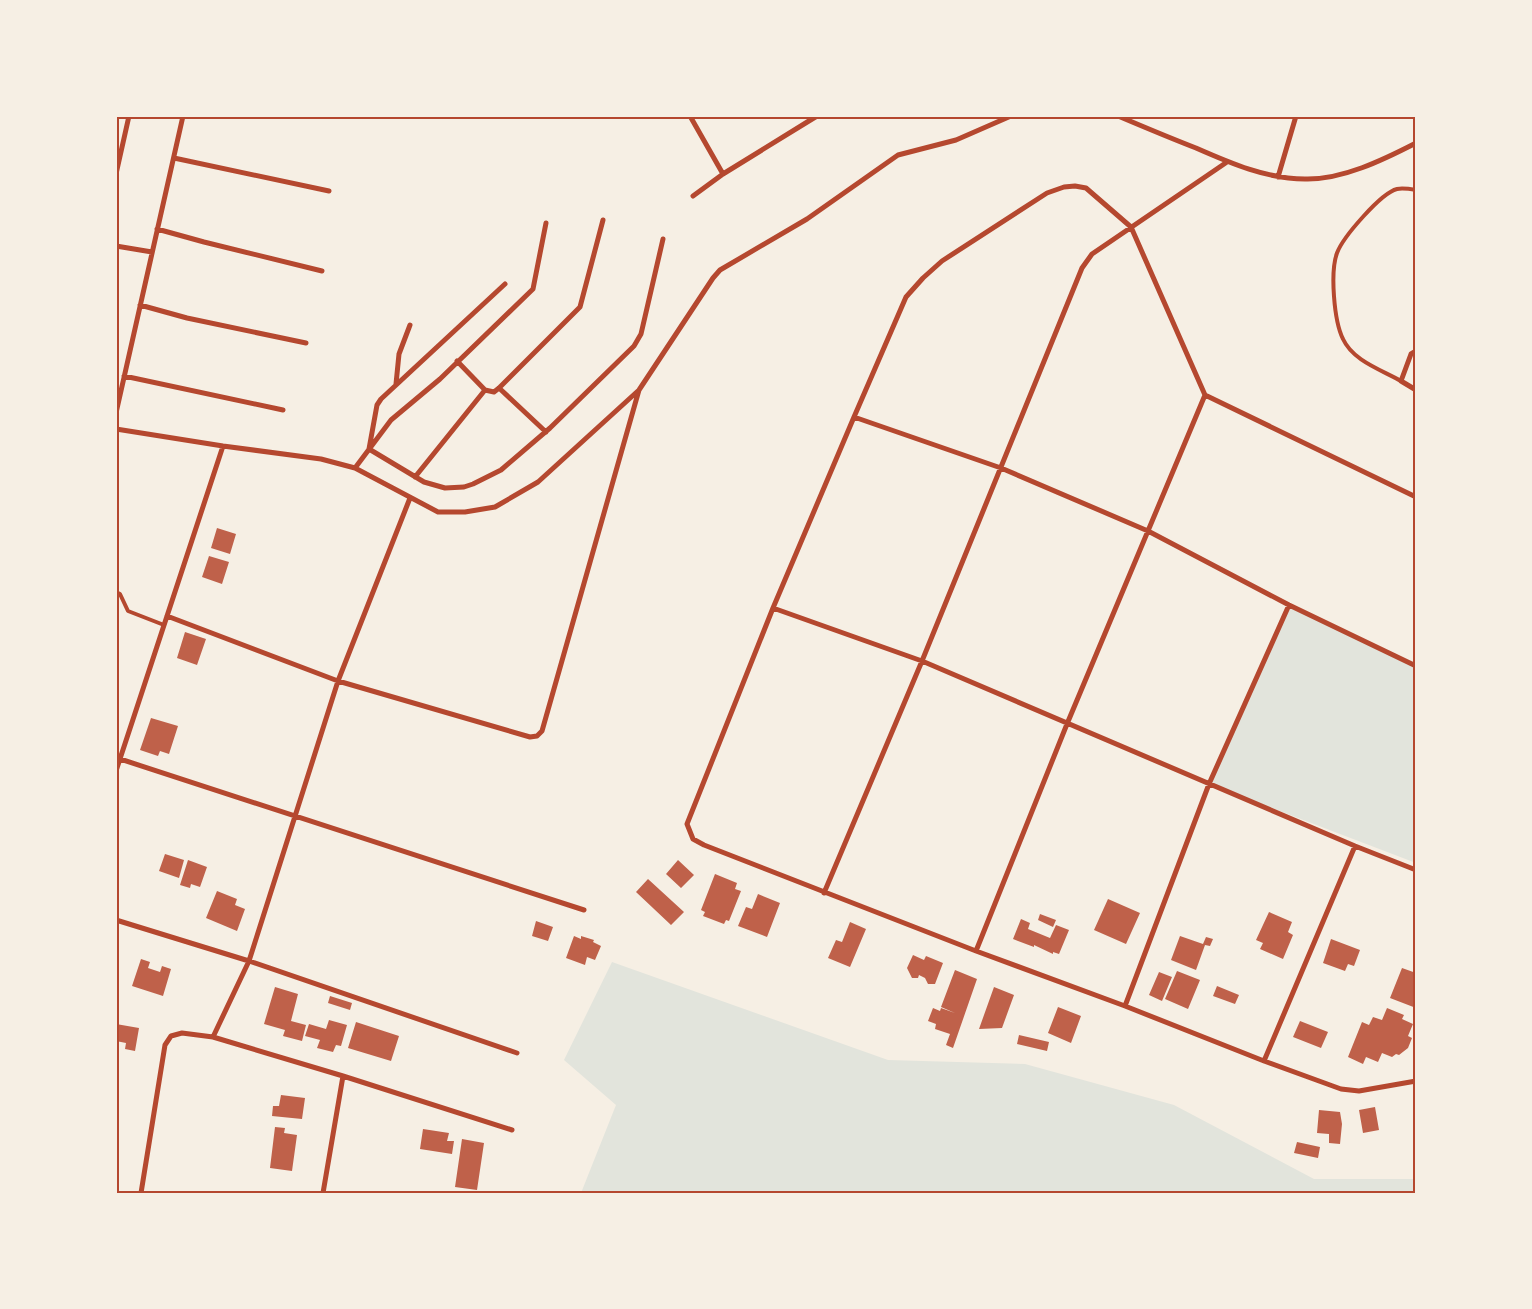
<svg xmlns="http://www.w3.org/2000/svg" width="1532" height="1309" font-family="'Zilla Slab',serif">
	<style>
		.green { fill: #e2e4dc }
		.building { fill: #bf614a }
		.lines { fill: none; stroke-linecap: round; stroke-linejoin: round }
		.service { stroke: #b5482f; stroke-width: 4 }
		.minor { stroke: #b5482f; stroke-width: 5 }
		.neatline { fill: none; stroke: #b5482f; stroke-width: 2 }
	</style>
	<rect width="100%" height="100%" fill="#f6efe4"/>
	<path class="green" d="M1289,605L1416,666V863L1209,784Z
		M612,962L888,1060L1025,1064L1174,1105L1314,1179H1416V1193H581L616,1105L564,1060Z"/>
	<path class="building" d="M217,528L236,534L230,554L211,548Z
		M209,556L229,562L222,584L202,577Z
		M185,632L206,639L197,665L177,658Z
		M151,718L178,726L169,754L160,751L158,756L140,750Z
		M165,854L184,860L179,878L159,871Z
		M188,860L207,867L200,887L191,884L190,888L180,885Z
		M678,860L694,875L681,888L666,874Z
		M715,874L737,883L735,889L741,891L729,921L726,920L724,924L703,916L705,912L701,910Z
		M648,879L684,912L671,925L636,892Z
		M217,891L237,899L235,905L245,909L237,931L206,918Z
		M758,894L780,903L767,937L738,926L746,907L752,909Z
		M1108,899L1140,913L1126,944L1094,930Z
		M1269,912L1292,922L1288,932L1293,935L1283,959L1260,949L1263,943L1256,940Z
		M1040,914L1056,920L1053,927L1038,920Z
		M1021,919L1030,923L1028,929L1050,938L1056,925L1069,930L1059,954L1053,952V954L1034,945V947L1013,939Z
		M536,921L553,927L548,941L532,936Z
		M850,922L866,929L850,967L828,958L836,940L842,942Z
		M574,936L581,939V936L594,940L593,942L601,946L595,960L587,957L585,965L566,958Z
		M1180,936L1203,944L1206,937L1213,939L1210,946L1205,945L1196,970L1171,960Z
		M1331,939L1360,950L1354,966L1348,964L1345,971L1323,963Z
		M913,955L924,960L926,956L943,963L935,984H928L925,978L919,975L918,978H912L907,968Z
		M141,959L150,962L148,968L160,972L162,966L171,969L163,996L132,986Z
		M1402,968L1416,973V1008L1390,998Z
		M955,970L977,979L953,1048L946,1045L950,1034L935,1029L936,1024L928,1021L933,1008L940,1011L941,1008L955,1013L941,1007Z
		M1177,971L1200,980L1188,1009L1165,999Z
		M1159,972L1172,977L1162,1001L1149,995Z
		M1217,986L1239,995L1235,1004L1213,996Z
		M275,987L298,994L291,1021L306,1025L302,1041L283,1036L285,1030L264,1024Z
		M994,987L1014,995L1002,1028L979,1029Z
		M330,996L352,1003L350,1010L328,1003Z
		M1058,1007L1081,1016L1071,1043L1048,1033Z
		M1387,1008L1404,1015L1402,1019L1413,1024L1408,1036L1412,1038L1408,1048L1399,1055L1396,1054L1392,1057L1382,1053L1378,1062L1366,1057L1363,1064L1348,1057L1362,1022L1369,1025L1373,1017L1382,1020Z
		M329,1020L347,1025L341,1046L336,1045L333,1052L317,1048L320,1040L305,1036L309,1024L326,1029Z
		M1300,1021L1328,1032L1321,1048L1293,1037Z
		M356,1022L399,1036L391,1061L348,1048Z
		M116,1024L139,1028L135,1051L125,1049L126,1043L116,1041Z
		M1019,1035L1049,1042L1047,1051L1017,1044Z
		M281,1095L305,1098L302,1119L272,1116L273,1106H279Z
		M1375,1107L1379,1130L1363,1133L1359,1110Z
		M1319,1110L1340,1112L1342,1124L1340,1144L1329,1143V1134L1317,1133Z
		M275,1127L285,1128L284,1133L297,1135L292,1171L270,1168Z
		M423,1129L449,1133L447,1141H454L452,1154L420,1149Z
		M462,1139L484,1143L477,1190L455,1187Z
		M1297,1142L1320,1147L1318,1158L1294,1153Z"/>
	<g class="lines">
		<path class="service" d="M1401,381C1382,370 1353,361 1343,339C1334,321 1330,272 1337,253C1343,237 1381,193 1397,189C1402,188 1410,189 1416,190
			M116,592L120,594L128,611L164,625"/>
		<path class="minor" d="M690,116L723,174
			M1118,116C1144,127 1170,138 1196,148C1230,163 1267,179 1305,179C1342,180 1383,160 1416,143
			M174,158L329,191
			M116,174L129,116
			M1278,177L1296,116
			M693,196L723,174L817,116
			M157,229L204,242L322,271
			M116,246L152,252
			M505,284L381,399L377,405L369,449L424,482L445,488L464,487L473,484L501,470L550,428L634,346L641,334L663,239
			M140,305L187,318L306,343
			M1416,351L1411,354L1401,381L1416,390
			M457,361L485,390L494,392L499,388L580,307L603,220
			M124,376L283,410
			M396,384L399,354L410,325
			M499,388L546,432
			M116,413L183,116
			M854,417L1001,468L1148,531L1289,605L1416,666
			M116,429L223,446L321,459L355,468L438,512H465L495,507L538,482L639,390L713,278L720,270L807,219L898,155L956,140L1011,116
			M355,468L391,420L440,379L533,289L546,223
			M415,477L485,390
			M1416,497L1205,395L1131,227L1086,188L1075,186L1064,187L1047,193L942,261L923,278L906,297L854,417L773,608L687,824L693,839L704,845L976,951L1125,1006L1264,1061L1341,1089L1359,1091L1416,1081
			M773,608L922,661L1355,846L1416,870
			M167,616L338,681L530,737L537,736L542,731L639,390
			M120,759L584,910
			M116,771L223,446
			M824,893L922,661L1082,268L1092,254L1227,162
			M116,920L249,961L517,1053
			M976,951L1067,724L1205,395
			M1125,1006L1209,784L1289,605
			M213,1037L249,961L338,681L410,498
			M1264,1061L1355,846
			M141,1193L165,1045L171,1036L182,1033L213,1037L343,1076L512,1130
			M323,1193L343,1076"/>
	</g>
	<rect width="1532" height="1309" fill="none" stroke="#f6efe4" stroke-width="235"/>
	<rect x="118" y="118" width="1296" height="1074" class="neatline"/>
</svg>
